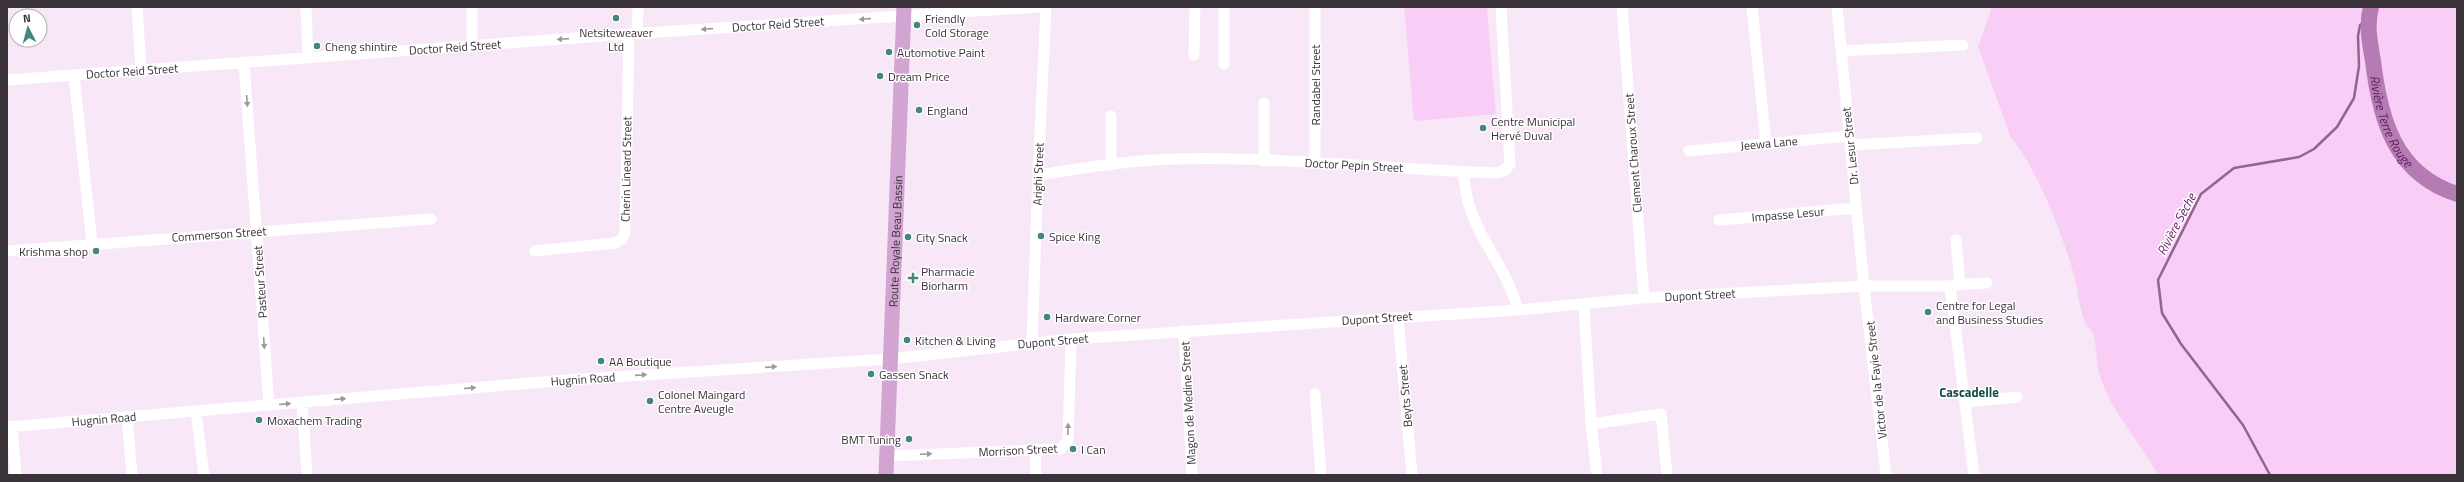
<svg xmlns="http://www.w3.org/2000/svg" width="2464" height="482" font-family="'Titillium Web',sans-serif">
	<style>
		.green { fill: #f8cef6 }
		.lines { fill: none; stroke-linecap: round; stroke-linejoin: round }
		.stream { stroke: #90658f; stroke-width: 2.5 }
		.river { stroke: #b57bb3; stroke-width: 16 }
		.minor { stroke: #fff; stroke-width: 11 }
		.major { stroke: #d1a4d1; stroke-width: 15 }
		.oneway { fill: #9c999c }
		.poi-dot { fill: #43877b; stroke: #fff; stroke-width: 1.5 }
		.labels { text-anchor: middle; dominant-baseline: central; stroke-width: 3; stroke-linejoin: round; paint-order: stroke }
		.poi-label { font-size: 12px; fill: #3a333a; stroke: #fff; text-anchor: start }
		.street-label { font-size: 12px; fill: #3a333a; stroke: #fff }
		.water-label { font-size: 13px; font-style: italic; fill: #601b61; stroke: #fff }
		.neighbourhood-label { font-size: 13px; font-weight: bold; fill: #134d45; stroke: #fff }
	</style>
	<rect width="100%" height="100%" fill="#f8e7f7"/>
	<path class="green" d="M1404,7H1487L1496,114L1414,121Z
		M1992,7H2457V475H2158C2139,440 2113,415 2100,376C2096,364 2097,350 2094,337C2093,331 2087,327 2085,322C2079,307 2078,290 2074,275C2064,239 2035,163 2011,138L1978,47Z"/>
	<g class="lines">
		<path class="stream" d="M2270,475L2243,425L2181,344L2162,313L2158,280L2201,194L2234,168L2299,157L2314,149L2337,127L2354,98L2359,66L2358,36L2360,25L2368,20"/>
		<path class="river" id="s1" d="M2371,7C2366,25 2370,43 2373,61C2380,120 2395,174 2457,194"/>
		<path class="minor" d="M137,7L141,70
			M306,7L308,57
			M1315,7V162
			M1622,7L1644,298
			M1752,7L1766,144
			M1837,7L1864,286L1886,475
			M637,33L638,7
			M472,45V7
			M1841,51L1963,45
			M1194,55L1195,7
			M244,62L269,405
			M1224,64V7
			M74,75L92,244
			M7,80L629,34L1038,7
			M1264,103V161
			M1850,145L1977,138
			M1689,151L1849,136
			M1111,165V116
			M1463,172C1465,187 1467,202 1473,216C1486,250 1508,272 1518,310
			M1038,175C1083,168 1130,160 1176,159C1283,156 1390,170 1497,173L1505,170L1510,164L1501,7
			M1719,220L1857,208
			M1956,240L1960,285
			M7,251L431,219
			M535,251L615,243L622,239L625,233L629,34
			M1953,285L1987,283
			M1584,304L1591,424
			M1398,317L1412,475
			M1184,331L1192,475
			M1032,342L1038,175L1046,7
			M1315,394L1321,475
			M302,402L307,475
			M1965,402L2017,397
			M196,411L204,475
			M127,417L132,475
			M12,426L16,475
			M7,427L566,380L890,359L1071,339L1518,310L1644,298L1864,286H1950L1974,475
			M1035,449L1036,475
			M887,456L1061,449L1068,440L1071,339
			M1597,475L1591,424L1661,414L1667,475"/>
		<path class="major" id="s2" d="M886,475L904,7"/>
	</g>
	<defs><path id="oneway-solid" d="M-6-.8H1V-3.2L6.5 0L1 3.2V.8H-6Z"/></defs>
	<g class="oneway">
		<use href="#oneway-solid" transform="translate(865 19) rotate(176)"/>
		<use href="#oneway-solid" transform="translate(707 29) rotate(176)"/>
		<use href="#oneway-solid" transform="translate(563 39) rotate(176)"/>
		<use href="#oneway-solid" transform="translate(247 101) rotate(86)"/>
		<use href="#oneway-solid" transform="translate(264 343) rotate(86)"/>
		<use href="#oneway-solid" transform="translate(771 367) rotate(-4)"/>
		<use href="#oneway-solid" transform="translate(641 375) rotate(-4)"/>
		<use href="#oneway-solid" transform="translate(470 388) rotate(-5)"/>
		<use href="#oneway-solid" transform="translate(340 399) rotate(-5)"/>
		<use href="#oneway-solid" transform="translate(285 404) rotate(-5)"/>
		<use href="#oneway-solid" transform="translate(1068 429) rotate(-88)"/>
		<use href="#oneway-solid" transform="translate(926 454) rotate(-2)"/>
	</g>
	<g class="poi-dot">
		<circle cx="616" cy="18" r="4"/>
		<circle cx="917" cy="25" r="4"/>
		<circle cx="317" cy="46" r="4"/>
		<circle cx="889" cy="52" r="4"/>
		<circle cx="880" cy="76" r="4"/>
		<circle cx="919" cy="110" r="4"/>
		<circle cx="1483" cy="128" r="4"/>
		<circle cx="1041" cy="236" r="4"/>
		<circle cx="908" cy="237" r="4"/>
		<circle cx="96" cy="251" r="4"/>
		<path d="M911 272h4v4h4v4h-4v4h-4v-4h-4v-4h4z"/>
		<circle cx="1928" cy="312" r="4"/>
		<circle cx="1047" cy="317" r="4"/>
		<circle cx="907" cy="340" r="4"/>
		<circle cx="601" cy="361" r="4"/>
		<circle cx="871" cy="374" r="4"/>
		<circle cx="650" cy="401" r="4"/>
		<circle cx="259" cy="420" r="4"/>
		<circle cx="909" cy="439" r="4"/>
		<circle cx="1073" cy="449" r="4"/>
	</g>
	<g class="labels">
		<g class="poi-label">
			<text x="925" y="18">Friendly<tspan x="925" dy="14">Cold Storage</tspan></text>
			<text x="616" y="32" text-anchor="middle">Netsiteweaver<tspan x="616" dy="14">Ltd</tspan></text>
			<text x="325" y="46">Cheng shintire</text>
			<text x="897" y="52">Automotive Paint</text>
			<text x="888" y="76">Dream Price</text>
			<text x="927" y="110">England</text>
			<text x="1491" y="121">Centre Municipal<tspan x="1491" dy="14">Hervé Duval</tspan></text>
			<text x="1049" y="236">Spice King</text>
			<text x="916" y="237">City Snack</text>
			<text x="88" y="251" text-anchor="end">Krishma shop</text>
			<text x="921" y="271">Pharmacie<tspan x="921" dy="14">Biorharm</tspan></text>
			<text x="1936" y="305">Centre for Legal<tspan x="1936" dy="14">and Business Studies</tspan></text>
			<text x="1055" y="317">Hardware Corner</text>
			<text x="915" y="340">Kitchen &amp; Living</text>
			<text x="609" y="361">AA Boutique</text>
			<text x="879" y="374">Gassen Snack</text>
			<text x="658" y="394">Colonel Maingard<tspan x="658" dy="14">Centre Aveugle</tspan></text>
			<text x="267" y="420">Moxachem Trading</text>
			<text x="901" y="439" text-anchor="end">BMT Tuning</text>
			<text x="1081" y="449">I Can</text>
		</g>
		<g class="street-label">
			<text transform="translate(778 24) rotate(-4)">Doctor Reid Street</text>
			<text transform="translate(455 47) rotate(-4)">Doctor Reid Street</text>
			<text transform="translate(132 71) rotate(-4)">Doctor Reid Street</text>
			<text transform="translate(1315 85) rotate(-90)">Randabel Street</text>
			<text transform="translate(1769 143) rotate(-5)">Jeewa Lane</text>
			<text transform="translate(1850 146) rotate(-96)">Dr. Lesur Street</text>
			<text transform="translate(1633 153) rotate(-94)">Clement Charoux Street</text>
			<text transform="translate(1354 165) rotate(3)">Doctor Pepin Street</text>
			<text transform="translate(626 169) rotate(-89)">Cherin Lineard Street</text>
			<text transform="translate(1038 174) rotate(-88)">Arighi Street</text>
			<text transform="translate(1788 214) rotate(-5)">Impasse Lesur</text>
			<text transform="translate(219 234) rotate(-4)">Commerson Street</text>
			<text stroke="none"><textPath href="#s2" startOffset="234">Route Royale Beau Bassin</textPath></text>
			<text transform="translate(260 282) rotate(-94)">Pasteur Street</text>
			<text transform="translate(1700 295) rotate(-3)">Dupont Street</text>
			<text transform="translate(1377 318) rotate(-4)">Dupont Street</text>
			<text transform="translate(1053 341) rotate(-5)">Dupont Street</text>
			<text transform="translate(583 379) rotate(-4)">Hugnin Road</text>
			<text transform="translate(1876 380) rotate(-96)">Victor de la Fayie Street</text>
			<text transform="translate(1405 396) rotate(-95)">Beyts Street</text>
			<text transform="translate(1188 403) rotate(-93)">Magon de Medine Street</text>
			<text transform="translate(104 419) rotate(-5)">Hugnin Road</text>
			<text transform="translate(1018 450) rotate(-3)">Morrison Street</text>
		</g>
		<g class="water-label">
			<text stroke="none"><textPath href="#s1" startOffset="118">Rivière Terre Rouge</textPath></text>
			<text transform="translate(2176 224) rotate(-62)">Rivière Sèche</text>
		</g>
		<g class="neighbourhood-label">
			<text x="1969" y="392">Cascadelle</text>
		</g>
	</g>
	<rect width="2464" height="482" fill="none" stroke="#3a333a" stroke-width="16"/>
	<g transform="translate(28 28) rotate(354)"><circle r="19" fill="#ffffff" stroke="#b0adb0"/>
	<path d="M0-3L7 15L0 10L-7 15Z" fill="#43877b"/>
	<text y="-6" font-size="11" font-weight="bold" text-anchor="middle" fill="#3a333a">N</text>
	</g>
</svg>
